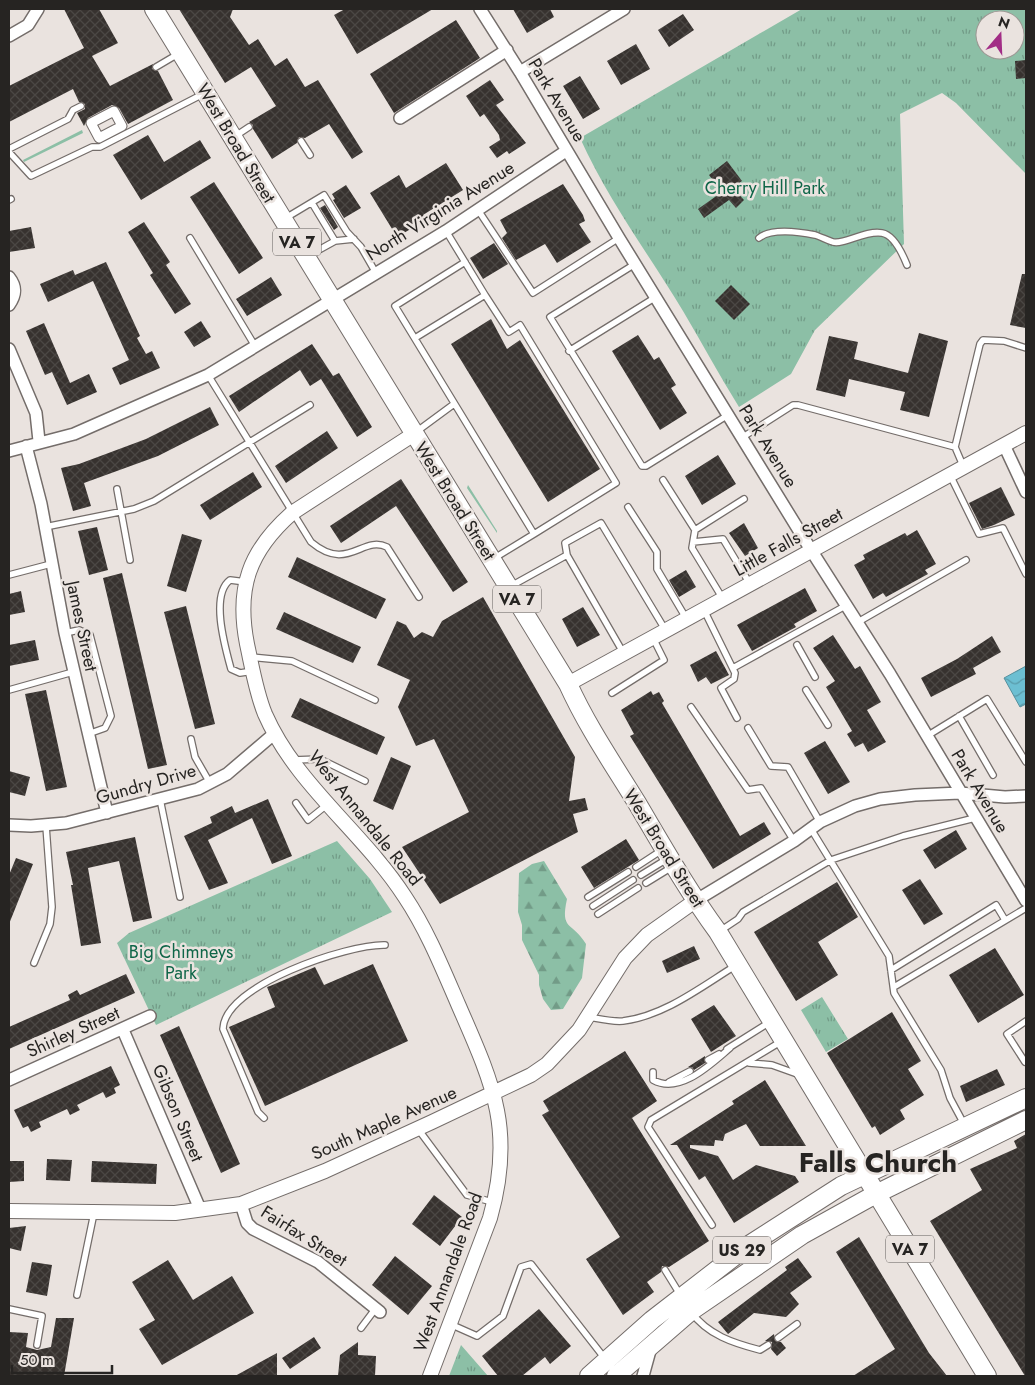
<svg xmlns="http://www.w3.org/2000/svg" width="1035" height="1385" font-family="Jost,sans-serif">
	<style>
		.green { fill: #8cbfa6 }
		.forest { fill: url(#forest-firs) }
		.park { fill: url(#park-tufts); fill-rule: evenodd }
		.water { fill: url(#water-waves); stroke: #57909d }
		.building { fill: url(#building-cross-hatch) }
		.lines { fill: none; stroke-linecap: round; stroke-linejoin: round }
		.service-casing { stroke: #746d6a; stroke-width: 8 }
		.pedestrian-casing { stroke: #746d6a; stroke-width: 11 }
		.minor-casing { stroke: #746d6a; stroke-width: 14 }
		.tertiary-casing { stroke: #746d6a; stroke-width: 16 }
		.primary-casing { stroke: #746d6a; stroke-width: 20 }
		.service { stroke: #fff; stroke-width: 5.5 }
		.pedestrian { stroke: #fff; stroke-width: 9 }
		.minor { stroke: #fff; stroke-width: 11 }
		.tertiary { stroke: #fff; stroke-width: 14 }
		.primary { stroke: #fff; stroke-width: 18 }
		.labels { text-anchor: middle; dominant-baseline: central; stroke-width: 5; stroke-linejoin: round; paint-order: stroke }
		.shield { fill: #eae3df; stroke: #615d5b; stroke-width: 1 }
		.shield-label { font-size: 16px; font-weight: bold; fill: #262422 }
		.street-label { font-size: 18px; fill: #262422; stroke: #eae3df }
		.park-label { font-size: 18px; fill: #0f6648; stroke: #eae3df }
		.town-label { font-size: 28px; font-weight: bold; fill: #262422; stroke: #eae3df }
	</style>
	<defs>
		<pattern id="forest-firs" width="22" height="20" patternUnits="userSpaceOnUse" patternTransform="scale(1.25)"><rect width="22" height="20" fill="#8cbfa6"/><path d="M5 1l3.5 6h-7zM16 11l3.5 6h-7z" fill="#729b87"/></pattern>
		<pattern id="park-tufts" width="24" height="20" patternUnits="userSpaceOnUse" patternTransform="scale(1.25)"><rect width="24" height="20" fill="#8cbfa6"/><path d="M3 7l-1-3M5 7V3M7 7l1-3M15 17l-1-3M17 17v-4M19 17l1-3" fill="none" stroke="#729b87"/></pattern>
		<pattern id="water-waves" width="16" height="10" patternUnits="userSpaceOnUse" patternTransform="scale(1.25)"><rect width="16" height="10" fill="#6cbfd2"/><path d="M0 5q4-4 8 0t8 0" fill="none" stroke="#599baa"/></pattern>
		<pattern id="building-cross-hatch" width="8" height="8" patternUnits="userSpaceOnUse" patternTransform="scale(1.25)"><rect width="8" height="8" fill="#37322f"/><path d="M0 0l8 8M0 8l8-8" fill="none" stroke="#4b4744"/></pattern>
	</defs>
	<rect width="100%" height="100%" fill="#eae3df"/>
	<path class="green" d="M82,130L83,133L24,162L23,160Z
		M468,485L497,531V533L467,488Z"/>
	<path class="forest" d="M544,861L567,899C560,931 572,921 586,944L582,978L563,1009L551,1010L543,999L539,985V975L522,940V925L518,912L519,873L532,864Z"/>
	<path class="park" d="M802,9H1026V174L956,103L942,93L900,114L904,244L815,330L791,374L739,407C719,375 702,343 683,311C648,253 608,200 580,138ZM985,20H1015V50H985Z
		M337,841L370,879L392,912L156,1025L117,943L129,933Z
		M822,997L848,1039L826,1052L801,1010Z
		M461,1345L488,1376H449Z"/>
	<path class="water" d="M1026,666V704L1020,707L1004,678Z"/>
	<path class="building" d="M64,9H99L118,43L92,56L110,86L153,64L152,69L158,71L173,100L128,124L119,108L112,105L88,118L84,126L77,113L85,109V104L79,102L73,89L9,122V86L84,48Z
		M179,9H233L230,17L249,45L258,39L275,66L287,58L305,87L318,80L363,152L352,159L329,124L305,138L299,137L297,143L272,159L253,129V125L249,122L276,106L251,67L225,83Z
		M345,9H433L357,54L334,15Z
		M513,9H550L554,17L527,33Z
		M683,14L694,30L669,47L658,30Z
		M456,20L480,58L394,113L370,74Z
		M636,44L650,69L621,85L607,61Z
		M1026,60V78L1016,79L1015,61Z
		M580,76L600,109L583,119L563,86Z
		M490,80L504,100L496,105L526,143L509,154L507,151L497,158L489,147L500,140L499,135L484,114L480,117L466,96Z
		M148,135L164,162L200,140L211,158L141,200L113,155Z
		M727,161L742,181L733,188L744,200L736,208L729,200L704,218L698,209L722,192L709,175Z
		M446,163L463,190L423,215L426,220L397,237L370,193L399,175L406,188Z
		M214,182L263,258L239,274L190,197Z
		M563,184L583,215L585,221L579,224L591,242L557,263L545,244L516,260L502,238L507,233L500,220Z
		M346,185L361,208L344,218L333,200L335,199L332,194Z
		M325,205L338,227L334,230L320,208Z
		M144,222L170,262L166,265L191,304L175,314L150,275L153,273L128,232Z
		M31,227L35,248L9,252V231Z
		M494,243L508,264L483,279L470,258Z
		M106,262L140,336L137,338L146,354L152,351L160,368L120,385L112,368L129,360L93,281L48,302L40,284L73,270L75,275Z
		M1022,274H1026V328L1010,325Z
		M271,277L282,295L247,316L236,299Z
		M731,285L750,304L734,320L715,301Z
		M491,319L507,349L520,340L600,469L548,502L451,344Z
		M201,321L211,337L194,347L184,332Z
		M44,323L70,383L89,374L97,392L67,405L52,372L45,375L26,331Z
		M919,333L948,341L929,417L900,410L905,392L849,379L845,397L816,390L829,336L858,342L854,359L908,373Z
		M638,335L654,360L659,357L676,385L671,388L687,413L660,430L612,351Z
		M312,344L333,376L339,373L372,427L357,437L321,379L310,386L300,370L239,412L229,396Z
		M210,407L219,425L158,456L84,483L91,506L73,511L61,468L79,464L146,439Z
		M327,431L338,448L286,483L275,466Z
		M718,455L736,484L702,505L685,476Z
		M253,472L262,487L210,520L200,505Z
		M401,479L468,582L453,592L396,506L341,543L330,526Z
		M1001,487L1015,515L994,525L982,529L969,503Z
		M744,523L758,548L745,556L729,533Z
		M97,527L108,570L89,575L78,531Z
		M917,530L936,564L925,570L928,574L886,597L883,593L873,599L854,565L865,559L863,555L905,533L907,536Z
		M182,534L202,540L186,592L167,586Z
		M297,557L386,599L376,619L288,577Z
		M686,570L696,587L679,597L669,580Z
		M122,573L167,765L148,769L103,578Z
		M805,588L817,611L794,624L796,627L752,651L737,625Z
		M21,591L25,612L9,615V594Z
		M483,597L575,757L569,801L585,798L588,810L573,814L578,832L440,904L402,847L469,812L434,739L416,746L398,707L410,680L377,665L397,621L406,625L414,638L422,632L433,637L442,621Z
		M186,606L215,724L195,729L164,612Z
		M583,607L600,635L577,647L562,619Z
		M284,612L361,647L353,663L276,629Z
		M833,635L855,669L860,666L881,702L867,710L886,742L868,752L863,743L855,747L847,734L852,731L826,687L835,681L813,648Z
		M992,636L1001,652L973,668L976,674L931,697L921,678L957,659Z
		M35,640L39,660L9,666V645Z
		M716,651L729,675L711,684L706,677L698,682L690,665Z
		M46,690L67,787L46,791L25,694Z
		M651,691L653,695L659,692L664,701L662,703L740,836L764,822L771,834L713,869L630,736L634,734L621,710Z
		M300,698L385,737L377,755L291,717Z
		M825,741L850,782L828,794L804,753Z
		M391,757L411,766L393,810L373,801Z
		M9,771L30,777L25,796L9,792Z
		M268,799L292,856L272,864L252,818L208,840L228,883L209,890L184,836L212,823L210,817L232,806L235,813Z
		M956,830L967,849L935,869L923,850Z
		M135,837L152,918L133,922L119,861L88,868L101,943L81,946L71,885H73L66,852Z
		M626,839L639,860L594,888L581,867Z
		M16,858L33,864L9,924V875Z
		M920,879L943,914L924,925L902,890Z
		M837,882L858,917L818,942L838,975L796,1001L754,932Z
		M694,946L700,959L667,973L662,961Z
		M995,948L1024,995L978,1023L949,975Z
		M373,964L408,1041L265,1106L229,1027L275,1007L267,987L270,986L315,967L324,985Z
		M126,974L135,993L9,1049V1027L70,1000L68,995L77,990L80,995Z
		M714,1005L736,1036L711,1052L691,1019Z
		M892,1012L921,1061L908,1069L924,1095L900,1110L905,1119L880,1135L875,1126L872,1128L827,1053Z
		M179,1026L240,1164L221,1173L160,1035Z
		M625,1051L657,1101L632,1118L709,1241L669,1267L662,1266L661,1272L647,1282L654,1292L623,1315L586,1259L620,1237L542,1115L549,1111L543,1101Z
		M705,1056V1063L694,1070L692,1067H688Z
		M111,1066L120,1085L114,1088L116,1093L106,1098L103,1092L77,1105L80,1110L70,1115L67,1109L39,1122L41,1127L31,1132L28,1126L23,1128L14,1110Z
		M997,1069L1005,1085L966,1102L960,1086Z
		M765,1080L806,1146H760L746,1124L725,1134L723,1141L715,1140L714,1146L690,1145V1148L718,1156L733,1180L756,1165L795,1176L799,1182L734,1223L705,1176L699,1180L677,1145H670L734,1104L732,1101Z
		M1026,1134V1376H1025L930,1221L982,1190L970,1169L1017,1148L1014,1141Z
		M47,1159L72,1160L70,1181L46,1180Z
		M9,1161H24V1181L9,1182Z
		M92,1161L157,1164L156,1184L91,1182Z
		M434,1195L462,1217L440,1246L412,1224Z
		M26,1226L21,1251L9,1248V1228Z
		M859,1237L929,1353L947,1376H853L895,1349L836,1252Z
		M395,1256L432,1286L408,1315L372,1285Z
		M798,1258L812,1277L790,1293L799,1304L786,1317L754,1313L728,1334L718,1322L787,1270L785,1267Z
		M168,1260L193,1300L232,1276L254,1313L162,1365L139,1329L155,1320L132,1282Z
		M32,1262L52,1265L47,1296L26,1292Z
		M539,1309L571,1346L550,1364L545,1357L522,1376H498L482,1356Z
		M56,1318H74L64,1376H9V1332L28,1333L26,1347L37,1350L51,1347Z
		M774,1334L775,1341L781,1342L786,1348L777,1356L771,1349L772,1342L765,1341Z
		M314,1337L321,1348L290,1369L282,1358Z
		M358,1342V1355L376,1356L375,1376H338L340,1355Z
		M277,1353V1376H235Z"/>
	<g class="lines">
		<defs>
			<path id="service" d="M156,67L178,54
				M234,137L249,127
				M301,141L310,155
				M9,149L68,119L73,110L81,106
				M9,152L31,176L92,147H100L203,94
				M9,200L11,199
				M312,203L335,241L354,239
				M478,210L533,293L619,238
				M284,219L324,195L347,232L361,247L376,273
				M190,238L255,346
				M759,238C771,228 800,232 815,235C821,237 827,240 833,242C844,245 865,230 882,233C894,235 903,255 907,265
				M308,256L335,241
				M465,262L395,306L534,534L616,483L520,325L509,332L485,295
				M635,264L550,317L642,466H646L728,415
				M415,338L485,295L446,231
				M569,351L656,297
				M208,375L311,542C348,573 362,535 387,547L419,597
				M416,432L454,404
				M743,437L793,405H798L955,447
				M964,468L955,447L980,344L983,340L1004,341L1026,348
				M950,475L979,534L1003,528L1026,574
				M663,480L695,530L692,548L723,599
				M117,489L130,560
				M628,507L657,552V569L686,618
				M45,527L134,509L154,501L310,405
				M695,530L744,499
				M693,542L723,539L750,584
				M567,555L565,543L601,523L666,631
				M493,559L534,534
				M9,575L51,564
				M246,582L230,580C210,595 225,647 231,669L240,673L253,671
				M511,586L567,555L624,654
				M704,610L735,673L734,679L721,688L737,718
				M858,622L966,560
				M65,633L79,630L90,635L111,716L105,728L88,734
				M797,645L815,677
				M250,657L292,661L375,700
				M733,668L847,605
				M9,690L73,672
				M806,690L828,725
				M612,693L664,660L653,638
				M691,707L748,790L761,788L794,841
				M959,716L993,775
				M748,728L771,766L788,767L820,822
				M927,736L987,699L1026,762
				M191,739L195,757L210,783
				M293,760L320,759L365,781
				M160,799L180,897
				M296,803L308,820L328,804
				M811,829L889,956L894,993L941,1070L950,1098L964,1124
				M636,867L662,850
				M641,875L667,859
				M646,883L672,867
				M588,897L628,872
				M593,906L633,880
				M598,914L638,888
				M720,931L738,919L743,912L831,860L903,836L975,818
				M34,963L50,924L52,907L46,826
				M891,970L996,905L1005,920
				M894,987L1026,908
				M589,1017C600,1019 612,1022 623,1021C664,1016 701,987 735,966
				M727,1049L770,1022
				M708,1060L719,1054
				M1025,1062L1007,1034L1026,1021
				M749,1063L772,1065L800,1075
				M653,1072V1080C680,1095 711,1064 730,1048
				M669,1082L690,1071
				M264,1118L258,1112L223,1029C224,985 348,944 385,945
				M418,1129L467,1195L492,1202
				M712,1225L648,1127L651,1120L782,1041
				M665,1270L681,1296
				M77,1295L94,1213
				M9,1309L42,1316L37,1345
				M691,1312C708,1335 733,1343 760,1350L768,1345
				M450,1324L477,1336L503,1316L521,1267L531,1264L606,1360
				M361,1328L376,1308
				M778,1338L797,1324"/>
			<path id="pedestrian" d="M114,111L122,126L99,138L91,123Z"/>
			<path id="minor" d="M480,9L520,72L619,238L811,550L890,674L1026,901
				M9,36L28,25L38,9
				M520,72L624,9
				M400,118L507,50
				M9,277C17,287 16,295 9,305
				M9,349L36,413L39,441
				M1004,445L1026,492
				M26,446L41,504L65,633L107,813
				M9,451L74,434L208,375L446,231L566,151
				M9,825L31,826L66,823L198,789L227,774L275,733
				M695,901L794,841L820,822L855,806L880,799L915,795L960,793L1005,797L1026,796
				M123,1030L200,1209
				M9,1080L150,1016
				M241,1204L247,1223L253,1229L318,1262L380,1312
				M643,1376L651,1347"/>
			<path id="tertiary" d="M414,434L292,513C249,551 236,588 247,644C252,667 256,692 265,714C296,785 364,833 405,897C427,930 442,967 458,1004C493,1084 515,1130 490,1218L430,1376
				M568,684L1026,433
				M9,1211L175,1213L241,1204L325,1171L432,1122L531,1075L547,1064L579,1030L625,958L647,935L695,901"/>
			<path id="primary" d="M154,9L568,684C587,726 613,764 637,803C663,847 688,891 718,932L987,1376
				M589,1376L652,1320L749,1245L841,1186L1026,1098
				M616,1376L691,1311L802,1235L876,1194L1026,1120"/>
		</defs>
		<use href="#service" class="service-casing"/>
		<use href="#pedestrian" class="pedestrian-casing"/>
		<use href="#minor" class="minor-casing"/>
		<use href="#tertiary" class="tertiary-casing"/>
		<use href="#primary" class="primary-casing"/>
		<use href="#service" class="service"/>
		<use href="#pedestrian" class="pedestrian"/>
		<use href="#minor" class="minor"/>
		<use href="#tertiary" class="tertiary"/>
		<use href="#primary" class="primary"/>
	</g>
	<g class="labels">
		<g class="shield">
			<rect x="273" y="228.5" width="48" height="27" rx="4"/>
			<rect x="493" y="585.5" width="48" height="27" rx="4"/>
			<rect x="886" y="1235.5" width="48" height="27" rx="4"/>
			<rect x="713" y="1236.5" width="58" height="27" rx="4"/>
		</g>
		<g class="shield-label">
			<text x="297" y="242">VA 7</text>
			<text x="517" y="599">VA 7</text>
			<text x="910" y="1249">VA 7</text>
			<text x="742" y="1250">US 29</text>
		</g>
		<g class="street-label">
			<text transform="translate(557 100) rotate(59)">Park Avenue</text>
			<text transform="translate(236 143) rotate(59)">West Broad Street</text>
			<text transform="translate(440 211) rotate(-32)">North Virginia Avenue</text>
			<text transform="translate(768 446) rotate(58)">Park Avenue</text>
			<text transform="translate(455 501) rotate(58)">West Broad Street</text>
			<text transform="translate(788 542) rotate(-29)">Little Falls Street</text>
			<text transform="translate(82 626) rotate(78)">James Street</text>
			<text transform="translate(146 784) rotate(-16)">Gundry Drive</text>
			<text transform="translate(980 791) rotate(59)">Park Avenue</text>
			<text transform="translate(365 818) rotate(51)">West Annandale Road</text>
			<text transform="translate(664 848) rotate(58)">West Broad Street</text>
			<text transform="translate(73 1032) rotate(-24)">Shirley Street</text>
			<text transform="translate(178 1113) rotate(67)">Gibson Street</text>
			<text transform="translate(384 1123) rotate(-24)">South Maple Avenue</text>
			<text transform="translate(304 1236) rotate(32)">Fairfax Street</text>
			<text transform="translate(448 1272) rotate(-70)">West Annandale Road</text>
		</g>
		<g class="park-label">
			<text x="765" y="188">Cherry Hill Park</text>
			<text x="181" y="952">Big Chimneys<tspan x="181" dy="21">Park</tspan></text>
		</g>
		<g class="town-label">
			<text x="878" y="1162">Falls Church</text>
		</g>
	</g>
	<rect width="1035" height="1385" fill="none" stroke="#262422" stroke-width="20"/>
	<g transform="translate(1000 35) rotate(19)"><circle r="24" fill="#eae3df" stroke="#9c9793"/>
	<path d="M0-4L9 19L0 12L-9 19Z" fill="#a22d86"/>
	<text y="-8" font-size="14" font-weight="bold" text-anchor="middle" fill="#262422">N</text>
	</g>
	<path d="M12 1365v8h100v-8" fill="none" stroke="#262422" stroke-width="2.5"/>
	<text x="20" y="1365" font-size="15" fill="#262422" stroke="#eae3df" stroke-width="4" paint-order="stroke">50 m</text>
</svg>
